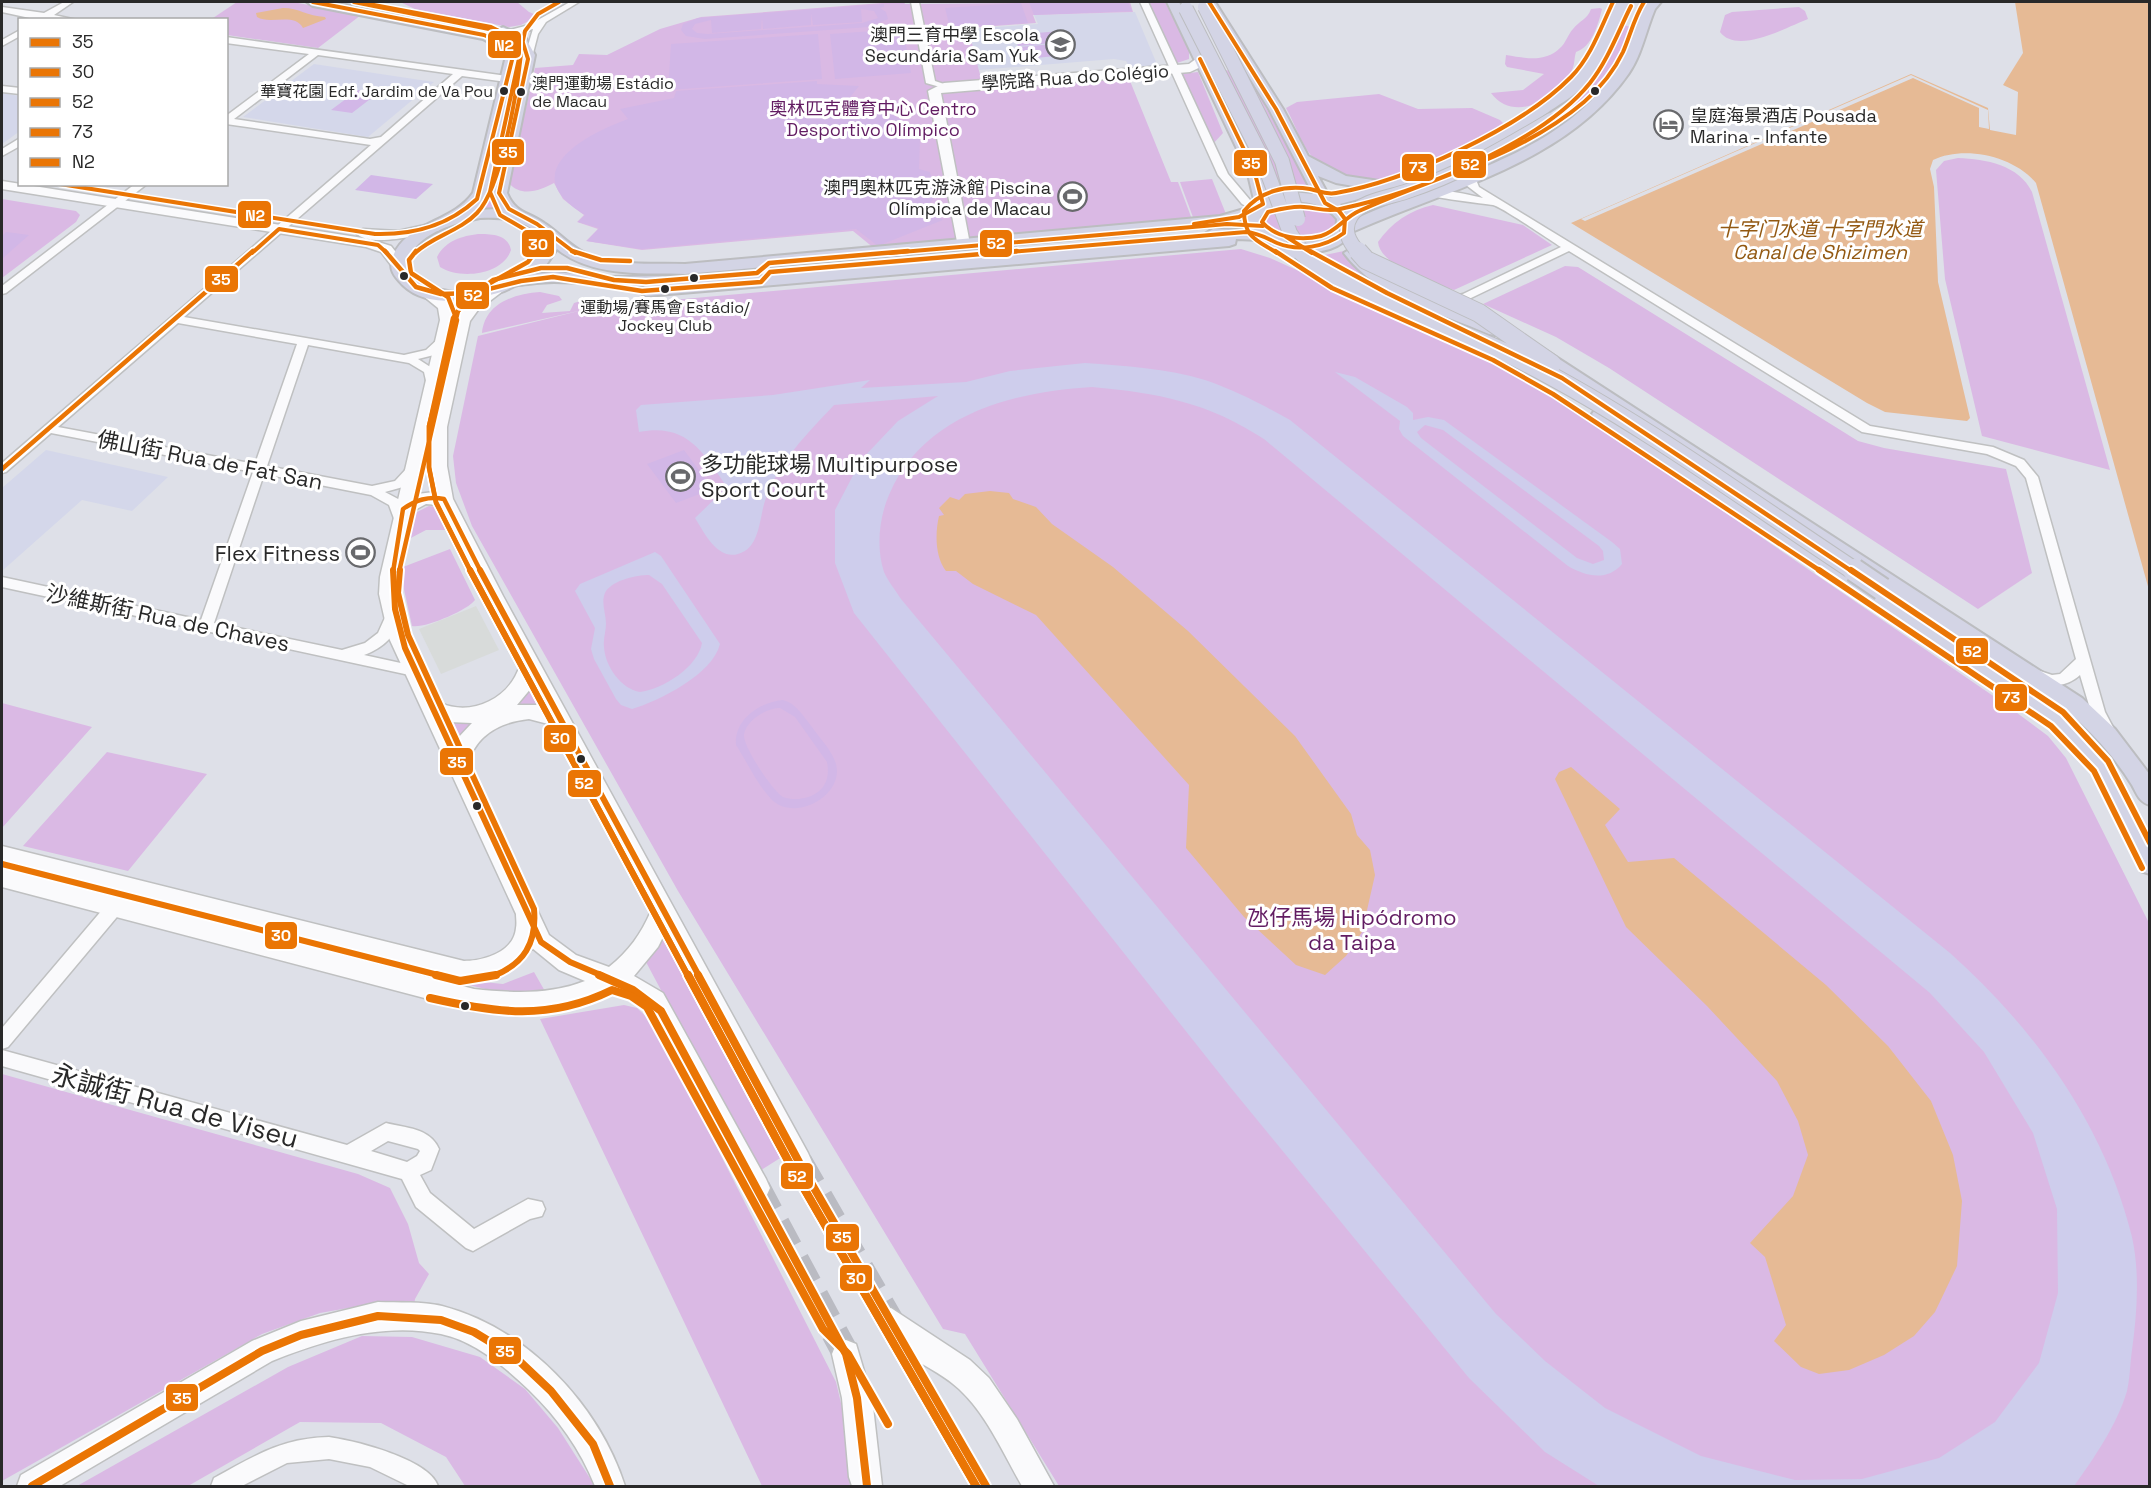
<svg xmlns="http://www.w3.org/2000/svg" width="2151" height="1488" font-family="'Space Grotesk','Noto Sans SC',sans-serif">
	<style>
		.industrial { fill: #d8dbda }
		.education { fill: #d4d7ea }
		.green { fill: #dab9e4 }
		.sand { fill: #cecdec; fill-rule: evenodd }
		.pitch { fill: #d2b7e7; fill-rule: evenodd }
		.water { fill: #e6ba95 }
		.pier { fill: #dee0e8 }
		.lines { fill: none; stroke-linecap: round; stroke-linejoin: round }
		.secondary-tunnel { stroke: #babbc2; stroke-width: 27; stroke-dasharray: 27 14; stroke-linecap: butt }
		.street-casing { stroke: #bfc0c1; stroke-width: 3 }
		.secondary-casing { stroke: #bfc0c1; stroke-width: 3 }
		.primary-casing { stroke: #bcbdc0; stroke-width: 4 }
		.street { fill: #fafafc; fill-rule: evenodd }
		.secondary { fill: #fafafc; fill-rule: evenodd }
		.primary { fill: #d3d4e5; fill-rule: evenodd }
		.primary-bridge-far2-casing { stroke: #bcbdc0; stroke-width: 16; stroke-linecap: butt }
		.primary-bridge-far1-casing { stroke: #bcbdc0; stroke-width: 20; stroke-linecap: butt }
		.primary-bridge-casing { stroke: #bcbdc0; stroke-width: 26; stroke-linecap: butt }
		.primary-bridge-far2 { stroke: #d3d4e5; stroke-width: 14 }
		.primary-bridge-far1 { stroke: #d3d4e5; stroke-width: 18 }
		.primary-bridge { stroke: #d3d4e5; stroke-width: 22 }
		.bus-1-far3-casing { stroke: #fff; stroke-width: 7 }
		.bus-1-far2-casing { stroke: #fff; stroke-width: 8 }
		.bus-1-far1-casing { stroke: #fff; stroke-width: 10 }
		.bus-1-casing { stroke: #fff; stroke-width: 12 }
		.bus-2-far3-casing { stroke: #fff; stroke-width: 7 }
		.bus-2-far2-casing { stroke: #fff; stroke-width: 8 }
		.bus-2-far1-casing { stroke: #fff; stroke-width: 10 }
		.bus-2-casing { stroke: #fff; stroke-width: 12 }
		.bus-3-far3-casing { stroke: #fff; stroke-width: 7 }
		.bus-3-far2-casing { stroke: #fff; stroke-width: 8 }
		.bus-3-far1-casing { stroke: #fff; stroke-width: 10 }
		.bus-3-casing { stroke: #fff; stroke-width: 12 }
		.bus-4-far2-casing { stroke: #fff; stroke-width: 7 }
		.bus-4-far1-casing { stroke: #fff; stroke-width: 8 }
		.bus-4-casing { stroke: #fff; stroke-width: 10 }
		.bus-5-casing { stroke: #fff; stroke-width: 7 }
		.bus-1-far3 { stroke: #ea7504; stroke-width: 4 }
		.bus-1-far2 { stroke: #ea7504; stroke-width: 4.5 }
		.bus-1-far1 { stroke: #ea7504; stroke-width: 6 }
		.bus-1 { stroke: #ea7504; stroke-width: 8 }
		.bus-2-far3 { stroke: #ea7504; stroke-width: 4 }
		.bus-2-far2 { stroke: #ea7504; stroke-width: 4.5 }
		.bus-2-far1 { stroke: #ea7504; stroke-width: 6 }
		.bus-2 { stroke: #ea7504; stroke-width: 8 }
		.bus-3-far3 { stroke: #ea7504; stroke-width: 4 }
		.bus-3-far2 { stroke: #ea7504; stroke-width: 4.5 }
		.bus-3-far1 { stroke: #ea7504; stroke-width: 6 }
		.bus-3 { stroke: #ea7504; stroke-width: 8 }
		.bus-4-far2 { stroke: #ea7504; stroke-width: 4 }
		.bus-4-far1 { stroke: #ea7504; stroke-width: 4.5 }
		.bus-4 { stroke: #ea7504; stroke-width: 6 }
		.bus-5 { stroke: #ea7504; stroke-width: 4 }
		.bus-dot { fill: #292929; stroke: #fff; stroke-width: 2 }
		.labels { text-anchor: middle; dominant-baseline: central; stroke-width: 6; stroke-linejoin: round; paint-order: stroke }
		.far-bus-label { font-size: 16px; fill: #292929; stroke: #fff; text-anchor: start }
		.far-poi-label { font-size: 18px; fill: #292929; stroke: #fff; text-anchor: end }
		.far-street-label { font-size: 18px; fill: #292929; stroke: #fff }
		.far-park-label { font-size: 18px; fill: #621c62; stroke: #fff }
		.far-water-label { font-size: 20px; font-style: italic; fill: #935912; stroke: #fff }
		.street-label { font-size: 22px; fill: #292929; stroke: #fff }
		.poi-label { font-size: 22px; fill: #292929; stroke: #fff; text-anchor: start }
		.park-label { font-size: 22px; fill: #621c62; stroke: #fff }
		.near-street-label { font-size: 27px; fill: #292929; stroke: #fff }
		.line-badge { stroke: #fff; stroke-width: 2 }
		.badge-label { font-size: 16px; text-anchor: middle; font-weight: bold; fill: #fff }
	</style>
	<rect width="100%" height="100%" fill="#dee0e8"/>
	<path class="industrial" d="M476,606L499,650L441,674L419,629Z"/>
	<path class="education" d="M1135,12L1156,62V65L1146,68L1131,69L1126,61L1114,59L979,70L968,29L1038,24L1034,15Z
		M314,64L434,82L368,137L243,117Z
		M2,93L19,96L20,131L2,144Z
		M46,450L168,477L132,511L82,500L2,571V488Z"/>
	<path class="green" d="M237,2H293L361,15L318,48L227,35L226,20H210Z
		M400,2H517L529,12L539,16L521,25L509,27L415,9Z
		M895,2H904L905,4L1130,2L1133,12L1033,15L1036,23L968,28L983,86L1128,76L1171,182H1178L1193,222L875,249L853,231L642,250L586,241L598,229L577,222L584,215L563,199L554,183C541,190 521,198 509,183L535,68L573,65L579,54L607,55L660,29L701,17Z
		M1147,2H1165L1189,51V59L1174,64Z
		M1799,7L1805,11L1808,19C1787,27 1737,55 1720,32L1725,15L1732,12Z
		M1600,8L1602,9C1598,25 1592,47 1576,52C1574,58 1575,64 1572,70C1559,99 1514,124 1491,93L1523,90L1544,74L1507,67L1505,64L1506,55C1525,58 1545,63 1560,48C1566,43 1568,34 1573,29C1580,20 1587,20 1591,9Z
		M388,11L499,33L517,44L523,53L500,209H476L513,46L383,13Z
		M1625,25L1632,28C1613,73 1583,104 1543,132L1542,127C1577,104 1607,65 1622,26Z
		M1221,69L1248,75L1311,190H1282Z
		M1198,72L1223,133L1212,145L1181,74Z
		M1379,94L1418,109L1472,108L1500,120L1508,128C1460,158 1366,207 1315,160C1302,147 1295,124 1286,108L1297,102Z
		M1958,158C1986,159 2019,165 2032,192L2110,470L1982,436L1945,279L1936,170L1944,161Z
		M1212,179L1226,214L1194,220L1180,182Z
		M2,199L76,211L80,215L76,222L2,278Z
		M1294,202C1310,202 1329,205 1338,220L1335,231C1318,246 1273,246 1266,219C1269,206 1282,205 1294,202Z
		M1433,205L1523,225L1552,245L1454,290C1434,283 1380,266 1378,242C1391,223 1410,210 1433,205Z
		M478,234C491,234 508,234 511,250C503,275 460,280 440,267L437,257C445,241 462,236 478,234Z
		M1241,249L1270,258L1514,368L2005,704L2048,736L2066,758L2149,923V1486H1059L965,1334L943,1329L678,891L472,526L456,483L453,456L478,336L595,307Z
		M1344,251L1361,271L1463,319L1458,324L1597,404L1360,287L1320,256Z
		M1565,266L1578,267L1858,441L1884,448L2006,469L2032,573L1978,609L1609,368L1556,337L1483,304Z
		M540,292L559,296L562,300L547,305L542,313L570,311L574,303L584,300L609,304L482,333C485,303 514,294 540,292Z
		M429,506L439,507L445,530H426L407,540L411,515Z
		M450,549L475,600C468,610 424,629 412,626L403,585V567Z
		M532,687L539,703L514,708L459,742L450,722H461Z
		M2,703L92,727L2,828Z
		M107,752L207,774L128,871L23,846Z
		M182,909L483,982L503,984L534,972L546,993L515,996L175,916Z
		M665,937L785,1155L758,1172L646,962Z
		M624,1005L637,1008L654,1024L836,1382L844,1416L850,1486H762L540,1019Z
		M2,1074L358,1174L390,1188L408,1224L419,1263L429,1274L415,1299L414,1307L371,1304L320,1313L262,1334L2,1481Z
		M362,1336L412,1337L480,1357L525,1389L558,1428L595,1486H465L446,1457L381,1423L300,1422L188,1486H77L288,1367Z"/>
	<path class="sand" d="M1085,363C1124,366 1167,368 1205,380C1235,390 1263,405 1290,420L1950,953C2035,1029 2104,1124 2132,1237C2140,1273 2137,1314 2132,1350C2130,1364 2130,1378 2127,1391C2117,1425 2094,1458 2074,1486H1599L1545,1452L1469,1378L1231,1088L854,613L835,563V510L861,460L898,421L938,396L834,405C807,434 780,460 766,498C759,516 761,548 738,554C717,560 704,532 695,518L727,487C702,451 687,423 639,432L636,410L641,405L773,395L870,380L861,388L966,382L1010,371ZM1092,387C1158,393 1207,402 1264,439L1930,993L1984,1052L2033,1133L2057,1209L2058,1293L2039,1363L1995,1422L1939,1458L1862,1479L1795,1480L1701,1456L1605,1408L1545,1361L1496,1314L901,599C896,591 888,581 884,572C876,548 879,518 889,495C923,415 1011,392 1092,387Z
		M1335,372L1355,377L1407,407L1413,413V420L1428,417L1444,420L1612,542L1620,549L1622,564C1607,582 1585,576 1568,566L1403,436L1399,429L1400,421ZM1425,425L1443,430L1599,546L1603,551L1604,560L1593,564L1577,558L1421,438L1417,432Z
		M655,552L661,556L720,644C713,674 659,701 632,709L621,705L616,699L594,659L591,649L595,628L575,591L580,584ZM649,575L662,584L702,643C698,667 663,689 640,692C621,689 605,666 604,647C603,639 606,631 606,624C606,613 600,601 606,591C614,580 636,575 649,575Z"/>
	<path class="pitch" d="M1029,2H1128L1132,11L1034,15Z
		M1021,3L1028,23L950,28L945,8Z
		M884,4V7L880,8L886,12L888,19L869,27L705,39L686,36L681,30L683,24L698,18ZM861,9L874,11L878,18L862,23L708,34L697,33L692,29L695,24L711,20L712,33L761,29L762,17L763,29L811,25V13L813,25L862,22Z
		M903,29L911,73L835,79L830,34Z
		M1060,31L1065,42L1018,46L1014,35Z
		M818,34L822,79L668,90L671,44Z
		M1064,43L1068,55L1023,59L1019,47Z
		M817,81V84L859,86L847,101C877,107 900,113 920,138L919,169L930,172L936,196L929,204L937,211L934,213L943,220L878,246L856,229L641,249L587,241L599,228L578,222L585,215C514,173 584,135 628,119L620,109L674,98L676,91Z
		M358,90L378,93L352,113L331,110Z
		M371,175L433,184L416,199L355,190Z
		M6,232L29,235L2,259V236Z
		M684,450L713,489L676,503L647,464Z
		M783,700C797,704 803,716 812,727C820,739 837,755 837,771C837,800 792,821 771,799C757,784 747,762 736,745C734,719 760,702 783,700ZM780,708L795,717L827,762C829,773 828,784 818,792C809,799 794,801 783,797C773,792 742,745 744,734C747,720 766,708 780,708Z"/>
	<path class="water" d="M2015,2H2149V590L2036,183C2014,156 1964,145 1933,160L1930,169L1934,187L1938,282L1970,418L1967,421L1885,412L1867,403L1571,223L1911,74L1988,108L1990,130L2016,135L2018,92L2003,85L2023,53Z
		M283,8C299,8 307,16 325,17L326,19L303,28C295,12 270,25 257,17L256,13Z
		M990,491L1009,493L1013,499L1036,507L1052,524L1113,567L1188,631L1295,736L1351,814L1357,835L1370,850L1375,875L1362,932L1346,956L1325,975L1296,965L1244,917L1186,848L1189,785L1036,615L973,584L956,571H946C935,557 935,533 939,516L944,515L939,508L950,497L959,500L965,494Z
		M1571,767L1620,809L1605,825L1628,862L1674,858L1826,985L1888,1046L1931,1101L1953,1155L1962,1201L1957,1266L1935,1312L1914,1336L1884,1355L1849,1370L1819,1374L1801,1367L1774,1341L1786,1325L1765,1257L1750,1243L1793,1196L1808,1155L1798,1121L1777,1081L1707,1006L1626,927L1555,779L1559,772Z"/>
	<path class="pier" d="M1911,75L1988,110L1989,129L1979,127V108L1913,78L1585,221L1581,219Z"/>
	<g class="lines">
		<path class="secondary-tunnel" d="M799,1162L891,1322
			M757,1188L846,1354"/>
		<defs>
			<path id="street" d="M64,2H73L54,15L77,20H39L2,12V7L44,13Z
				M570,2H579L546,22L538,34L531,61L524,59L533,29L506,35L502,32L529,25Z
				M911,2H919L935,81L947,85V89L926,83Z
				M1140,2H1148L1228,174L1250,200L1262,206V210H1254L1242,204L1218,175Z
				M20,30V36L2,46V40Z
				M226,37L507,76L512,79L507,82L462,76L184,317L404,355L426,350L439,338H447L449,340L434,355L418,359L435,370L439,385L433,389L427,385L424,372L409,363L308,345L267,466L372,486L395,481L408,467H416V473L403,487L385,492L400,500L408,521L406,524H396L389,505L371,495L264,474L214,623L342,650L365,643L378,633L388,611L393,610L400,615C397,636 383,648 364,655L419,667L421,671L414,676L2,587V577L201,620L253,472L51,433L6,472L2,473V463L371,145L226,124V116L309,54L226,43ZM318,55L453,74L381,137L370,139L234,119ZM178,323L297,344L255,464L58,427Z
				M2,86L20,88V94L2,92Z
				M20,138V146L2,156V149Z
				M1467,177H1475L1479,187L1870,426L1993,447L2024,460L2038,477L2105,712L2115,731L2113,735H2103L2091,712L2080,675C2068,687 2041,691 2030,675L2037,670L2052,675L2060,674L2076,659L2026,478L2016,466L1987,454L1862,432L1569,251L1471,298L1442,303V299L1463,294L1561,247C1550,240 1502,207 1493,205C1484,204 1429,197 1425,194C1436,186 1469,195 1483,198L1466,185Z
				M135,184H147L6,293L2,294V286Z
				M131,881L137,883L139,888L137,893L8,1047L2,1049V1028L125,883Z
				M2,1050L347,1145L386,1123C406,1128 430,1128 439,1149L431,1170L420,1175L430,1193L474,1229L528,1199L542,1202L545,1209L542,1216L530,1219L473,1251L466,1248L416,1207L402,1179L2,1066ZM388,1141L418,1149L420,1151L417,1156L407,1162L371,1151Z
				M329,1437C356,1441 429,1459 438,1486H409L370,1467L329,1459L287,1463L242,1486H211L214,1478C254,1456 282,1438 329,1437Z"/>
			<path id="secondary" d="M1200,56L1206,60L1205,65L1190,72L941,93L970,244L968,247H958L928,91L944,83L1189,64Z
				M2,181L369,239L391,246L407,266L404,269H394L381,252L366,247L2,189Z
				M434,223L439,224L441,227L439,230C421,235 369,248 356,233L363,229L398,231Z
				M498,283L506,288L503,291L478,310L470,321L447,427V466L453,499L503,596L808,1153L812,1162L808,1171L799,1175L790,1171L664,935L658,947L634,976L663,993L766,1179L770,1188L766,1197L757,1201L748,1197L645,1009L619,992L614,990C569,1013 524,1016 474,1011L2,887V868L474,989C511,993 550,995 585,981L559,970L532,948C518,972 491,982 464,983L2,864V846L464,961C484,961 514,952 516,928C517,923 516,918 516,914L389,638L379,594L380,577L440,320L438,308L417,291L420,288C437,283 452,304 456,319L466,304ZM429,438V466L434,492L417,494ZM426,504L438,505L520,665C510,698 473,717 440,703C421,665 397,624 398,580C399,558 408,533 413,511ZM532,687L541,705H517ZM529,719L552,725L651,911C641,934 629,951 609,967L576,955L549,935L468,763C477,734 501,722 529,719ZM449,722L472,723L457,739Z
				M378,1302C398,1303 422,1301 442,1306C527,1328 599,1405 625,1486H595C580,1449 558,1418 529,1390C505,1367 475,1341 441,1334C384,1322 324,1340 272,1361L60,1486H17L21,1475L252,1341L301,1321Z
				M891,1308L970,1360L989,1378L1017,1419L1054,1486H1022C1003,1453 987,1415 959,1389C934,1365 891,1355 877,1322L881,1312Z
				M846,1340L856,1344L872,1398L882,1486H852L849,1477L842,1398L832,1354L836,1344Z"/>
			<path id="primary" d="M307,2H330L484,31C501,35 516,41 519,60L489,193L477,210L498,209L491,193L521,55L515,42L497,31L503,27L525,37L535,55L507,193C516,214 527,211 544,223C557,231 567,243 581,251C610,267 652,263 685,264L1220,216L1251,207L1255,204L1247,170L1167,2H1179L1261,170L1269,197L1292,192L1313,194L1269,109L1203,2H1215L1283,109L1308,156L1346,176L1386,182L1467,150L1521,119L1565,88L1585,63L1617,2H1629C1619,30 1602,67 1580,89C1571,98 1558,105 1547,113C1485,158 1414,185 1340,204L1353,220C1442,179 1561,156 1618,68C1630,49 1633,25 1645,5L1648,2H1661L1655,9C1646,30 1642,54 1629,73C1566,164 1447,189 1352,232C1342,249 1321,253 1303,252L1326,270L1318,275L1261,240L1236,239L1235,244L1229,246L646,296L638,291L645,286C615,287 585,282 554,282C543,282 529,284 518,285C512,286 507,291 501,292C469,301 423,310 399,281C392,273 389,267 393,256C407,222 453,222 473,193L505,60L503,50L483,39L313,6ZM1318,176L1336,183L1365,188L1330,198ZM1286,202C1305,200 1325,204 1337,219L1336,232C1315,249 1270,246 1260,217L1269,208ZM480,218C502,217 519,219 537,232L541,249C514,288 442,311 407,270C407,236 453,223 480,218ZM1245,219L1249,230L1213,229L1205,234L1210,238L669,284L671,281L669,278L663,276L607,277L554,272L535,274L544,268L557,249C591,277 643,273 685,274L1221,226Z
				M1352,248C1359,250 1389,277 1401,283C1433,301 1468,312 1501,326L1503,330L1495,335L1489,334C1441,313 1376,297 1344,253Z
				M1536,344L2082,698L2115,729L2150,775V805C2139,802 2137,794 2132,785C2114,756 2092,732 2066,710L1530,353L1527,349L1530,345Z
				M1601,408L1607,410L2065,713L2109,760L2150,839V874L2141,871L2093,772L2049,725L1595,418L1592,414L1595,410Z"/>
		</defs>
		<use href="#street" class="street-casing"/>
		<use href="#secondary" class="secondary-casing"/>
		<use href="#primary" class="primary-casing"/>
		<use href="#street" class="street"/>
		<use href="#secondary" class="secondary"/>
		<use href="#primary" class="primary"/>
		<defs>
			<path id="primary-bridge-far2" d="M1205,7L1282,161L1298,219
				M1186,9L1262,158L1290,233L1303,253
				M1359,253C1349,242 1342,230 1351,216C1360,201 1390,197 1405,192C1458,175 1504,148 1551,120"/>
			<path id="primary-bridge-far1" d="M1301,251C1361,307 1454,325 1525,362C1641,422 1747,500 1856,572
				M1358,251L1366,260L1479,313L1552,364"/>
			<path id="primary-bridge" d="M1854,570L1882,589"/>
		</defs>
		<use href="#primary-bridge-far2" class="primary-bridge-far2-casing"/>
		<use href="#primary-bridge-far1" class="primary-bridge-far1-casing"/>
		<use href="#primary-bridge" class="primary-bridge-casing"/>
		<use href="#primary-bridge-far2" class="primary-bridge-far2"/>
		<use href="#primary-bridge-far1" class="primary-bridge-far1"/>
		<use href="#primary-bridge" class="primary-bridge"/>
		<defs>
			<path id="bus-1-far3" d="M354,2L504,32L523,43L528,59L499,193L509,209L537,224L575,253
				M1194,224L1239,217L1263,204L1254,170L1200,59
				M252,253L279,229L378,245L387,253
				M999,253L1246,232C1259,233 1266,238 1277,243C1299,252 1325,247 1344,233L1345,219L1339,211L1325,203L1276,109L1209,2"/>
			<path id="bus-1-far2" d="M385,251L416,287L441,294L473,293L521,281L553,277L642,291L761,282L770,272L1017,251
				M572,251L601,260L630,261
				M2,469L253,251
				M393,572L403,509C416,500 428,496 444,499L481,572"/>
			<path id="bus-1-far1" d="M393,570L395,609L405,648L541,942L570,962L603,976
				M480,570L699,976"/>
			<path id="bus-1" d="M599,975L633,990L661,1011L846,1354L857,1398L867,1486
				M698,975L799,1162L986,1486
				M32,1486L262,1351L301,1335L378,1316L441,1320L474,1332L515,1357L551,1391L593,1444L610,1486"/>
			<path id="bus-2-far3" d="M358,2L491,27L509,36L521,54C517,91 502,187 477,213C460,231 433,236 415,253
				M535,253L539,247L536,236L500,215L490,192L525,31L538,14L559,2"/>
			<path id="bus-2-far2" d="M399,572L457,320L448,297L411,273L409,260L416,251
				M471,572L436,502L429,467V426L458,311L483,287L528,262L536,251"/>
			<path id="bus-2-far1" d="M400,570L398,593L408,635L534,909C537,943 524,964 493,976
				M470,570L688,976
				M2,864L442,976"/>
			<path id="bus-2" d="M436,975L460,981L496,975
				M688,975L791,1166L976,1486
				M430,998C496,1013 549,1021 612,990L631,996L647,1007L823,1329L848,1354L888,1424"/>
			<path id="bus-3-far3" d="M1631,6C1618,32 1608,60 1590,83C1541,144 1416,193 1340,209C1326,212 1318,208 1304,207C1292,206 1280,209 1268,212L1262,222C1276,238 1301,241 1321,236C1336,232 1345,217 1359,211C1435,176 1518,158 1584,102C1599,89 1614,71 1623,52C1630,36 1634,18 1644,2
				M1285,236L1312,253
				M890,253L1227,224L1263,226"/>
			<path id="bus-3-far2" d="M1310,251L1387,293L1562,378L1853,572
				M471,572L436,503L429,468V426L453,318L466,300L493,280L541,268H567L614,280L646,282L757,273L769,263L908,251"/>
			<path id="bus-3-far1" d="M470,570L688,976
				M1851,570L2063,712L2108,761L2150,843"/>
			<path id="bus-3" d="M688,975L791,1166L976,1486"/>
			<path id="bus-4-far2" d="M1277,253C1257,240 1244,238 1244,211C1260,191 1285,185 1310,189C1319,191 1326,195 1336,193C1406,181 1521,128 1571,77C1591,57 1601,27 1613,2"/>
			<path id="bus-4-far1" d="M1275,251L1332,288L1493,360L1553,394L1822,572"/>
			<path id="bus-4" d="M1819,570L2051,726L2094,771L2142,868"/>
			<path id="bus-5" d="M60,184L375,234C414,235 448,226 477,199L512,60L502,43L484,35L313,2"/>
		</defs>
		<use href="#bus-1-far3" class="bus-1-far3-casing"/>
		<use href="#bus-1-far2" class="bus-1-far2-casing"/>
		<use href="#bus-1-far1" class="bus-1-far1-casing"/>
		<use href="#bus-1" class="bus-1-casing"/>
		<use href="#bus-2-far3" class="bus-2-far3-casing"/>
		<use href="#bus-2-far2" class="bus-2-far2-casing"/>
		<use href="#bus-2-far1" class="bus-2-far1-casing"/>
		<use href="#bus-2" class="bus-2-casing"/>
		<use href="#bus-3-far3" class="bus-3-far3-casing"/>
		<use href="#bus-3-far2" class="bus-3-far2-casing"/>
		<use href="#bus-3-far1" class="bus-3-far1-casing"/>
		<use href="#bus-3" class="bus-3-casing"/>
		<use href="#bus-4-far2" class="bus-4-far2-casing"/>
		<use href="#bus-4-far1" class="bus-4-far1-casing"/>
		<use href="#bus-4" class="bus-4-casing"/>
		<use href="#bus-5" class="bus-5-casing"/>
		<use href="#bus-1-far3" class="bus-1-far3"/>
		<use href="#bus-1-far2" class="bus-1-far2"/>
		<use href="#bus-1-far1" class="bus-1-far1"/>
		<use href="#bus-1" class="bus-1"/>
		<use href="#bus-2-far3" class="bus-2-far3"/>
		<use href="#bus-2-far2" class="bus-2-far2"/>
		<use href="#bus-2-far1" class="bus-2-far1"/>
		<use href="#bus-2" class="bus-2"/>
		<use href="#bus-3-far3" class="bus-3-far3"/>
		<use href="#bus-3-far2" class="bus-3-far2"/>
		<use href="#bus-3-far1" class="bus-3-far1"/>
		<use href="#bus-3" class="bus-3"/>
		<use href="#bus-4-far2" class="bus-4-far2"/>
		<use href="#bus-4-far1" class="bus-4-far1"/>
		<use href="#bus-4" class="bus-4"/>
		<use href="#bus-5" class="bus-5"/>
	</g>
	<defs>
		<symbol id="school-ring" viewBox="-11 -11 22 22"><circle r="9.5" fill="#fff" stroke="#68696c" stroke-width="1.5"/><path d="M0-5L7-2L0 1L-7-2ZM-4 1L0 2.5L4 1V4Q0 6-4 4Z" fill="#68696c"/></symbol>
		<symbol id="hotel-ring" viewBox="-11 -11 22 22"><circle r="9.5" fill="#fff" stroke="#68696c" stroke-width="1.5"/><path d="M-6-4.5h1.5V1H6V5H4.5V3h-9V5H-6ZM-4 0a1.8 1.8 0 1 1 3.6 0ZM.5 0V-2.5h3Q6-2.5 6 0Z" fill="#68696c"/></symbol>
		<symbol id="stadium-ring" viewBox="-11 -11 22 22"><circle r="9.5" fill="#fff" stroke="#68696c" stroke-width="1.5"/><path d="M0-5a6.5 5 0 1 0 0 10a6.5 5 0 1 0 0-10ZM-3.5-1.8h7v3.6h-7Z" fill="#68696c"/></symbol>
	</defs>
	<g fill-rule="evenodd">
		<use href="#school-ring" x="1044" y="28" width="33" height="33"/>
		<use href="#hotel-ring" x="1652" y="108" width="33" height="33"/>
		<use href="#stadium-ring" x="1056" y="180" width="33" height="33"/>
		<use href="#stadium-ring" x="664" y="460" width="33" height="33"/>
		<use href="#stadium-ring" x="344" y="536" width="33" height="33"/>
	</g>
	<g class="bus-dot">
		<circle cx="504" cy="91" r="5"/>
		<circle cx="1595" cy="91" r="5"/>
		<circle cx="521" cy="92" r="5"/>
		<circle cx="404" cy="276" r="5"/>
		<circle cx="694" cy="278" r="5"/>
		<circle cx="665" cy="289" r="5"/>
		<circle cx="581" cy="759" r="5"/>
		<circle cx="477" cy="806" r="5"/>
		<circle cx="465" cy="1006" r="5"/>
	</g>
	<g class="labels">
		<g class="far-bus-label">
			<text x="532" y="83">澳門運動場 Estádio<tspan x="532" dy="18">de Macau</tspan></text>
			<text x="493" y="91" text-anchor="end">華寶花園 Edf. Jardim de Va Pou</text>
			<text x="665" y="307" text-anchor="middle">運動場/賽馬會 Estádio/<tspan x="665" dy="18">Jockey Club</tspan></text>
		</g>
		<g class="far-poi-label">
			<text x="1039" y="34">澳門三育中學 Escola<tspan x="1039" dy="21">Secundária Sam Yuk</tspan></text>
			<text x="1690" y="115" text-anchor="start">皇庭海景酒店 Pousada<tspan x="1690" dy="21">Marina - Infante</tspan></text>
			<text x="1051" y="187">澳門奧林匹克游泳館 Piscina<tspan x="1051" dy="21">Olímpica de Macau</tspan></text>
		</g>
		<g class="far-street-label">
			<text transform="translate(1075 77) rotate(-4)">學院路 Rua do Colégio</text>
		</g>
		<g class="far-park-label">
			<text x="873" y="108">奧林匹克體育中心 Centro<tspan x="873" dy="21">Desportivo Olímpico</tspan></text>
		</g>
		<g class="far-water-label">
			<text x="1820" y="229">十字门水道 十字門水道<tspan x="1820" dy="23">Canal de Shizimen</tspan></text>
		</g>
		<g class="street-label">
			<text transform="translate(210 460) rotate(11)">佛山街 Rua de Fat San</text>
			<text transform="translate(168 618) rotate(12)">沙維斯街 Rua de Chaves</text>
		</g>
		<g class="poi-label">
			<text x="701" y="464">多功能球場 Multipurpose<tspan x="701" dy="25">Sport Court</tspan></text>
			<text x="340" y="553" text-anchor="end">Flex Fitness</text>
		</g>
		<g class="park-label">
			<text x="1352" y="917">氹仔馬場 Hipódromo<tspan x="1352" dy="25">da Taipa</tspan></text>
		</g>
		<g class="near-street-label">
			<text transform="translate(175 1106) rotate(15)">永誠街 Rua de Viseu</text>
		</g>
	</g>
	<g class="line-badge">
		<rect x="487" y="30" width="35" height="29" rx="6" fill="#ea7504"/>
		<rect x="491" y="138" width="34" height="28" rx="6" fill="#ea7504"/>
		<rect x="1233" y="149" width="35" height="28" rx="6" fill="#ea7504"/>
		<rect x="1452" y="150" width="35" height="29" rx="6" fill="#ea7504"/>
		<rect x="1401" y="153" width="34" height="29" rx="6" fill="#ea7504"/>
		<rect x="237" y="200" width="35" height="29" rx="6" fill="#ea7504"/>
		<rect x="979" y="229" width="34" height="29" rx="6" fill="#ea7504"/>
		<rect x="521" y="229" width="34" height="29" rx="6" fill="#ea7504"/>
		<rect x="204" y="265" width="35" height="28" rx="6" fill="#ea7504"/>
		<rect x="455" y="281" width="35" height="29" rx="6" fill="#ea7504"/>
		<rect x="1955" y="637" width="34" height="28" rx="6" fill="#ea7504"/>
		<rect x="1994" y="683" width="34" height="29" rx="6" fill="#ea7504"/>
		<rect x="543" y="724" width="34" height="29" rx="6" fill="#ea7504"/>
		<rect x="439" y="747" width="35" height="29" rx="6" fill="#ea7504"/>
		<rect x="567" y="769" width="35" height="29" rx="6" fill="#ea7504"/>
		<rect x="264" y="921" width="34" height="29" rx="6" fill="#ea7504"/>
		<rect x="780" y="1162" width="34" height="28" rx="6" fill="#ea7504"/>
		<rect x="825" y="1223" width="35" height="29" rx="6" fill="#ea7504"/>
		<rect x="839" y="1264" width="34" height="28" rx="6" fill="#ea7504"/>
		<rect x="488" y="1336" width="34" height="29" rx="6" fill="#ea7504"/>
		<rect x="165" y="1383" width="34" height="29" rx="6" fill="#ea7504"/>
	</g>
	<g class="badge-label">
		<text x="504" y="51">N2</text>
		<text x="508" y="158">35</text>
		<text x="1251" y="169">35</text>
		<text x="1470" y="170">52</text>
		<text x="1418" y="173">73</text>
		<text x="255" y="221">N2</text>
		<text x="996" y="249">52</text>
		<text x="538" y="250">30</text>
		<text x="221" y="285">35</text>
		<text x="473" y="301">52</text>
		<text x="1972" y="657">52</text>
		<text x="2011" y="703">73</text>
		<text x="560" y="744">30</text>
		<text x="457" y="768">35</text>
		<text x="584" y="789">52</text>
		<text x="281" y="941">30</text>
		<text x="797" y="1182">52</text>
		<text x="842" y="1243">35</text>
		<text x="856" y="1284">30</text>
		<text x="505" y="1357">35</text>
		<text x="182" y="1404">35</text>
	</g>
	<rect width="2151" height="1488" fill="none" stroke="#292929" stroke-width="6"/>
	<rect x="18" y="18" width="210" height="168" fill="#ffffff" stroke="#a9a9a9" stroke-width="1.5"/>
	<rect x="30" y="38" width="30" height="9" fill="#ea7504" stroke="#a9a9a9" stroke-width="1.5"/>
	<text x="72" y="48" font-size="18" fill="#292929">35</text>
	<rect x="30" y="68" width="30" height="9" fill="#ea7504" stroke="#a9a9a9" stroke-width="1.5"/>
	<text x="72" y="78" font-size="18" fill="#292929">30</text>
	<rect x="30" y="98" width="30" height="9" fill="#ea7504" stroke="#a9a9a9" stroke-width="1.5"/>
	<text x="72" y="108" font-size="18" fill="#292929">52</text>
	<rect x="30" y="128" width="30" height="9" fill="#ea7504" stroke="#a9a9a9" stroke-width="1.5"/>
	<text x="72" y="138" font-size="18" fill="#292929">73</text>
	<rect x="30" y="158" width="30" height="9" fill="#ea7504" stroke="#a9a9a9" stroke-width="1.5"/>
	<text x="72" y="168" font-size="18" fill="#292929">N2</text>
</svg>
